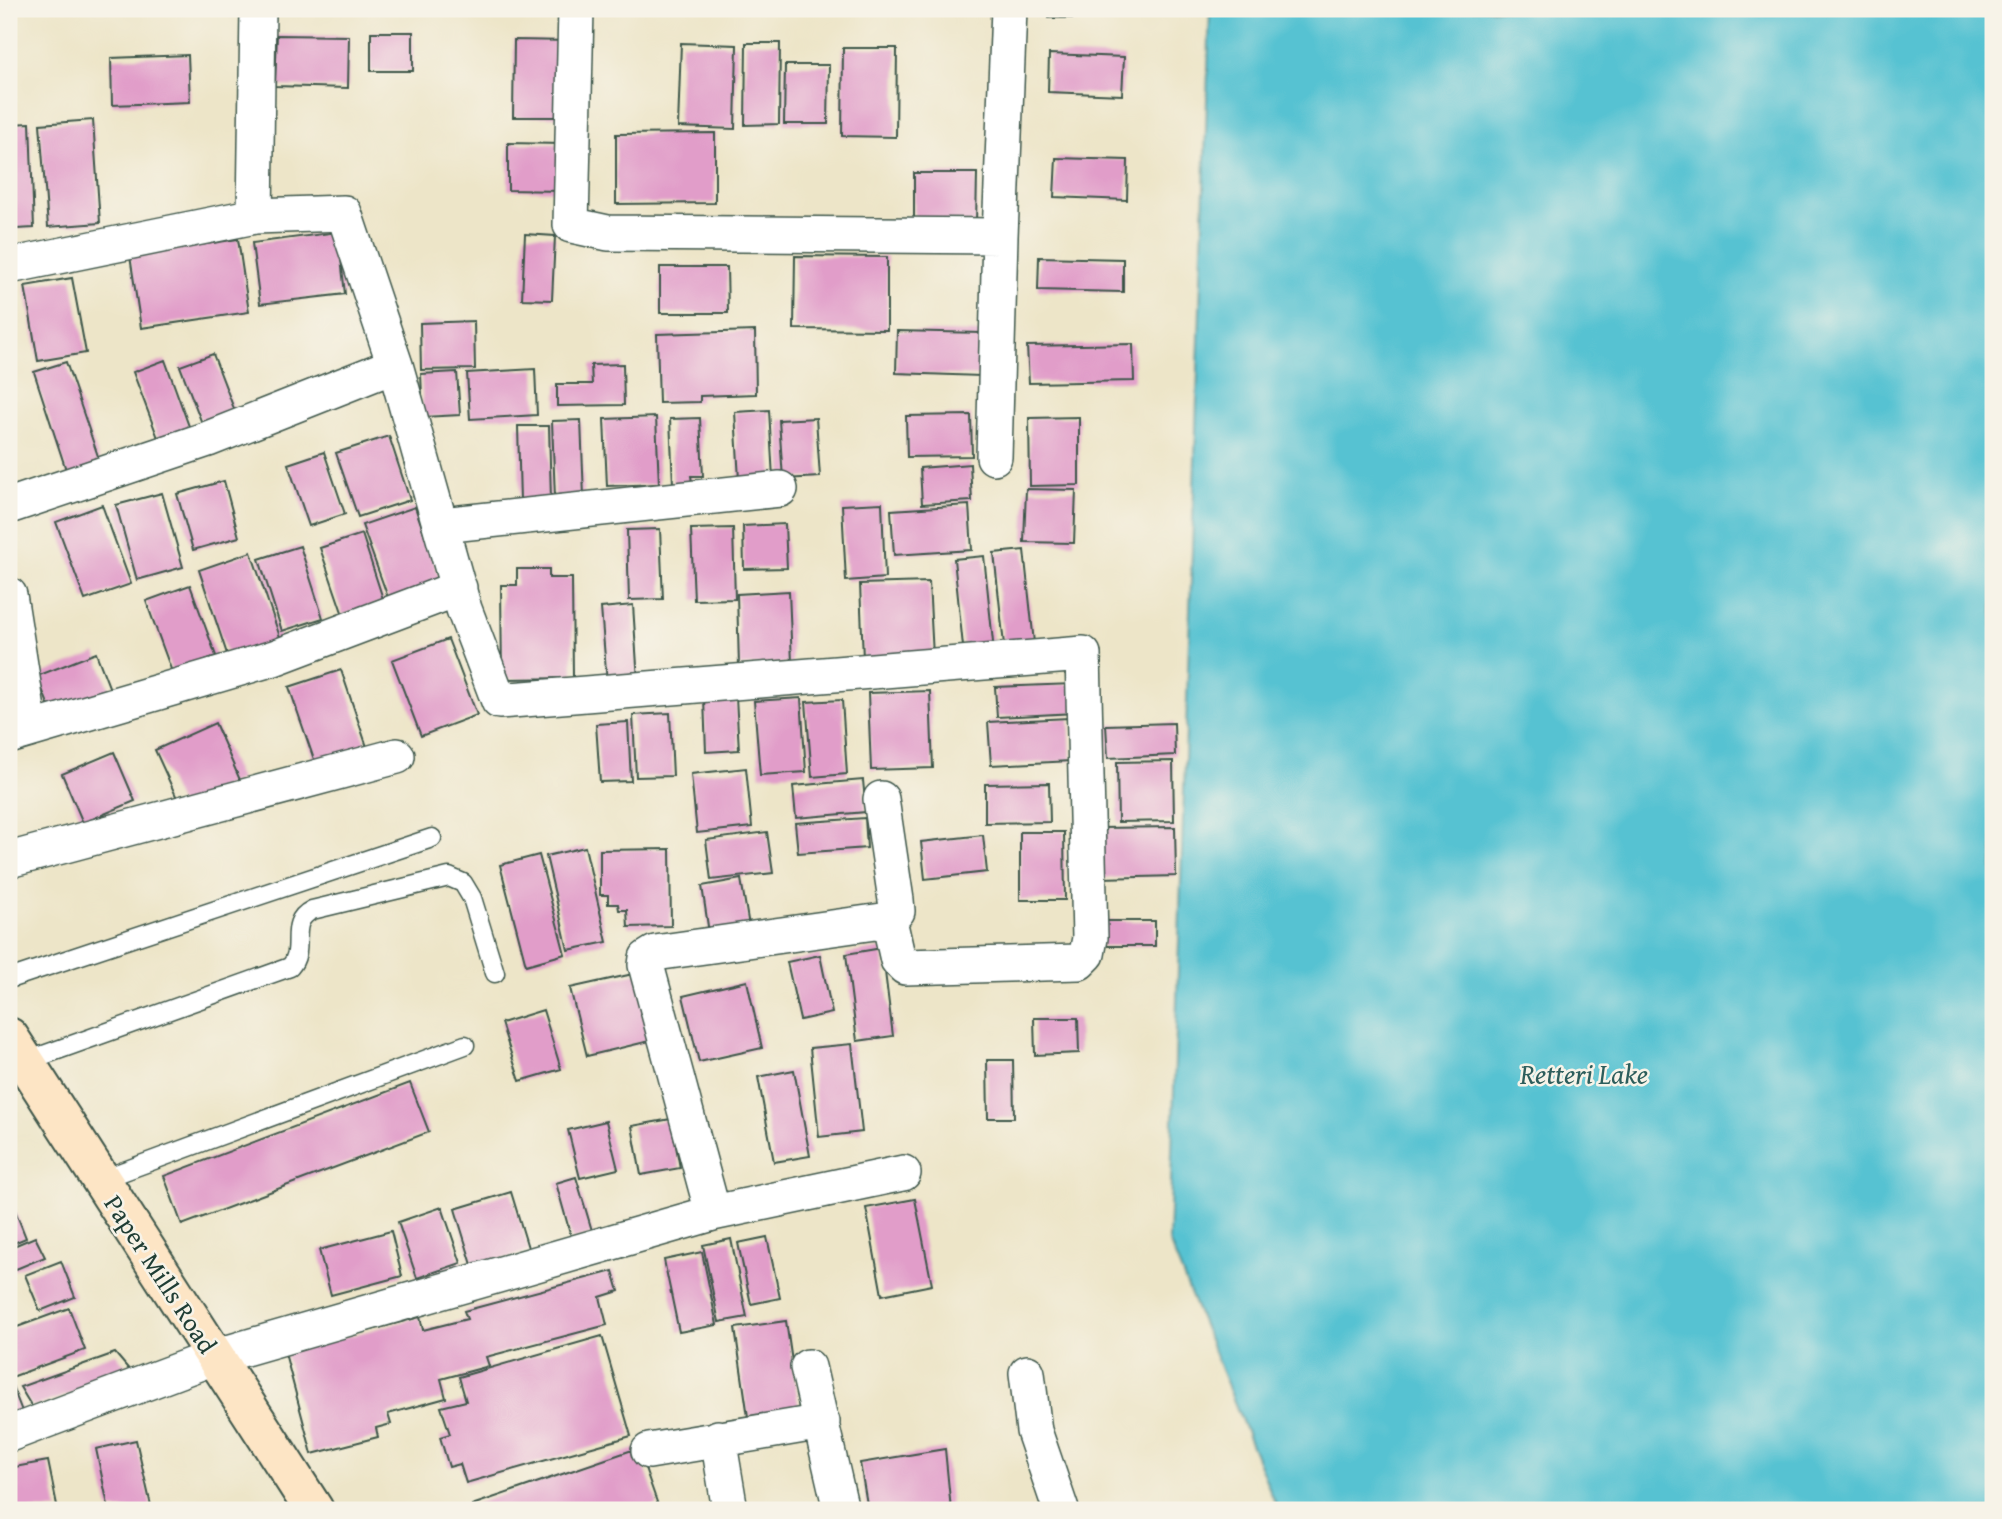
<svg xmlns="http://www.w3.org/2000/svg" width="2002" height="1519" font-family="'Gentium Book Plus',serif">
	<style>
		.water { fill: #57c2d2; stroke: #3b8083; stroke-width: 2 }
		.building { fill: #e19dc9 }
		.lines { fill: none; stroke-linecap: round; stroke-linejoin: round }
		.lane-casing { stroke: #3e564a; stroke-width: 21 }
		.street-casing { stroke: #3e564a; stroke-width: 38 }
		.secondary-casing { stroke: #3e564a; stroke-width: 42 }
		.lane { stroke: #fff; stroke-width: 18 }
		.street { stroke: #fff; stroke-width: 35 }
		.secondary { stroke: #fde5c5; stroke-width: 38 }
		.labels { text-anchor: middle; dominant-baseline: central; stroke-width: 5; stroke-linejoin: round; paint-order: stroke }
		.street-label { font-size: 26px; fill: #1f3d34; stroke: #f7f3e8 }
		.water-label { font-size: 28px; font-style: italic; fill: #2d5e5c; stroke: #f7f3e8 }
	</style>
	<rect width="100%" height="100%" fill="#f7f3e8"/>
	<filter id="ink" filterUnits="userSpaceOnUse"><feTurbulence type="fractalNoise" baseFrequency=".0143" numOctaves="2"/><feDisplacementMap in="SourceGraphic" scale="14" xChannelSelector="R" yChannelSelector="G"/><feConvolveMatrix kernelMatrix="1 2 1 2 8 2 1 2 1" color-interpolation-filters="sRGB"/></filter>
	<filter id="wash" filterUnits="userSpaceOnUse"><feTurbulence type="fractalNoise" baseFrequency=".00686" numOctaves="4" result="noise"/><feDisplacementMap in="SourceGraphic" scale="28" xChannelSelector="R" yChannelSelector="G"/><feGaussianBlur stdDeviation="1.57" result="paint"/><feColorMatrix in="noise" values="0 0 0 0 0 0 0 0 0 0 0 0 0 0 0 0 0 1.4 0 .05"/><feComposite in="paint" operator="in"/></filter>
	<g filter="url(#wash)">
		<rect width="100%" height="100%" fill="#ede5c8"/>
		<path class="water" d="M1210,9H1993V1510H1278L1169,1241Z"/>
		<g id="blocks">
			<path class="building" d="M1049,9H1101V18H1049Z
				M371,32H413V71H371Z
				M277,35L349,36L348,88L275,86Z
				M514,40L571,41L570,117H513Z
				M681,43L737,45L735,129L678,127Z
				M746,43H780L779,124L745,125Z
				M843,48H897L896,137L842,136Z
				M1049,54L1124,57L1122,95L1048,92Z
				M188,55L190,102L112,105L111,58Z
				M785,65H829L828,124H784Z
				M93,120L100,223L48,227L40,124Z
				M30,123L34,228L16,229V222H9V124Z
				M715,133V203L616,204V134Z
				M508,143L563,144L562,191L508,190Z
				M1056,158L1128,160L1127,200L1054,197Z
				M914,173H977L976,224H914Z
				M338,232L345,294L260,304L252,243Z
				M525,234L555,236L552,300L522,299Z
				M238,239L249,312L141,328L130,256Z
				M795,256L887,257V330L794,329Z
				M1039,257L1123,259V292L1038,290Z
				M660,267H727L728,313H660Z
				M72,278L86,353L38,361L25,286Z
				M474,321L475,369L421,370L420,323Z
				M755,331L756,394L700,396V402L659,403L657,334Z
				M897,331L982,333L981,376L896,373Z
				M1133,344L1134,381L1029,383L1027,346Z
				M213,354L236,414L203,426L180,366Z
				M165,360L191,432L160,443L133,372Z
				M66,362L101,465L68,476L34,372Z
				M623,364L624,405L557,406V384H592L591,365Z
				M535,369L537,415L470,419L467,373Z
				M457,372L460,415L423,417L421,374Z
				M769,410L773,478L739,480L735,412Z
				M971,415L972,456L907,457L906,416Z
				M656,417L659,484L607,486L604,419Z
				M1079,417V485L1030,486L1029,418Z
				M700,418L703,476H691L692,482L673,484L670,419Z
				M816,418L820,477L783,479L779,420Z
				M581,420L584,497L555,498L552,421Z
				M518,426H549L551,500L520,501Z
				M389,436L410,500L358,517L336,453Z
				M324,452L345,514L309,526L288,464Z
				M970,464L972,501L922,504L920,468Z
				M224,481L239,537L193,550L177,494Z
				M1026,489L1076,490L1074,543L1024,542Z
				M162,493L183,567L137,580L116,505Z
				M882,503L885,578L846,581L842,505Z
				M102,505L131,584L85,600L56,522Z
				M969,505L972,550L894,555L891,510Z
				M415,507L442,585L390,603L362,525Z
				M785,524L787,568L744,569L743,526Z
				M733,528L735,599L694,600L691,529Z
				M660,529L663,599L629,600L627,530Z
				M362,534L384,602L343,615L320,548Z
				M300,546L323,618L282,631L259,559Z
				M1024,550L1034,643L1004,645L994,553Z
				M251,552L281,640L228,657L199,570Z
				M984,556L994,652L964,656L954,559Z
				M517,569H549V578H572L573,678L502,679L501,585H517Z
				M929,582L933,656L863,659L860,584Z
				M190,585L216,656L172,672L146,601Z
				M789,591L792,663L739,666L737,594Z
				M633,605L638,681L607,683L601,608Z
				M448,639L477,715L421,736L392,660Z
				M96,653L111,692L52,714L37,676Z
				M341,670L370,756L319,774L289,687Z
				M1073,684L1075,713L997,717L995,687Z
				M930,691L933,768L871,770L868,693Z
				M736,697L739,750L706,752L704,699Z
				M801,698L806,772L760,775L754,701Z
				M842,700L847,774L812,777L806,702Z
				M670,713L673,776L636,777L633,715Z
				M1069,718L1071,761L991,765L988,722Z
				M628,722L631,781L600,782L596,724Z
				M215,723L240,780L181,807L155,750Z
				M1174,723L1175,755L1108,758L1106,725Z
				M114,752L135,801L83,823L62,774Z
				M1173,761L1174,821L1118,822L1117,762Z
				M746,768L752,827L697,833L691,774Z
				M863,780L866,812L796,818L793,786Z
				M1049,783L1050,822L985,823V784Z
				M865,818L867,848L798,853L795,823Z
				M1175,827L1176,876L1101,878L1100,828Z
				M767,832L773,873L711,880L706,840Z
				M1020,832H1064L1065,900H1020Z
				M983,835L987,872L925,879L921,842Z
				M585,847L607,942L568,950L546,856Z
				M670,849L671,926L628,927L627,910H619L618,904H608V895H600V850Z
				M539,855L565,954L526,965L500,865Z
				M741,879L749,926L709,933L702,886Z
				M1101,921H1155V946H1101Z
				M882,948L893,1036L857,1041L846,954Z
				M820,955L832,1013L800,1020L787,962Z
				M642,972L658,1039L587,1056L570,988Z
				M747,981L762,1048L699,1062L683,996Z
				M543,1010L561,1069L520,1081L501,1023Z
				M1034,1018H1078L1079,1053L1035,1055Z
				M852,1044L862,1132L819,1137L810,1048Z
				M987,1060H1013L1014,1118H988Z
				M794,1070L810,1156L774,1162L758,1077Z
				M410,1083L429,1132L182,1225L164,1176Z
				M671,1119L680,1168L641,1175L632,1126Z
				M606,1121L618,1169L580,1178L568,1130Z
				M576,1177L593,1234L572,1240L556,1183Z
				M511,1192L529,1251L473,1268L455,1209Z
				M9,1195L26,1238L9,1245Z
				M915,1199L932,1285L882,1295L866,1208Z
				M442,1207L461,1263L417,1278L398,1222Z
				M391,1231L402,1276L331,1295L319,1250Z
				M35,1237L45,1257L9,1272V1248Z
				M767,1237L780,1298L751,1304L738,1243Z
				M731,1239L747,1317L719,1322L703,1245Z
				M702,1252L717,1325L679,1332L664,1260Z
				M61,1261L75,1297L40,1311L25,1275Z
				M613,1271L619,1291L600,1297L607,1325L486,1357L489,1366L441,1379L446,1398L388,1414L391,1424L376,1428L378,1437L312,1454L285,1353L420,1317L423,1330L467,1319L464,1311Z
				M69,1308L85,1350L9,1378V1330Z
				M786,1321L799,1409L748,1417L735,1328Z
				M602,1336L631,1436L466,1483L460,1464L449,1467L440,1437L450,1434L441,1407L466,1401L459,1377Z
				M115,1353L132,1373L32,1407L20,1387Z
				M9,1378L25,1419L9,1424Z
				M136,1440L152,1510H109L96,1449Z
				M638,1448L658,1505L643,1510H473L472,1505Z
				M945,1449L951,1510H868L860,1463Z
				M48,1461L58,1510H10L9,1468Z"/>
		</g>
	</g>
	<g filter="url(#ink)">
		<use href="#blocks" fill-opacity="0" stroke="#3e564a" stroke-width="2"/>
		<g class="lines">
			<defs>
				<path id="lane" d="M9,979L432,838
					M24,1062L290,967C307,948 286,923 312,910L449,877L463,883L472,898L495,973
					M100,1180L465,1045"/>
				<path id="street" d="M576,9L571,225L608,233L1000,236L1009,9
					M255,216L344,213L395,365L464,609L499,701L1083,654L1090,938L1087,954L1079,962L905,967L898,960L889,920
					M9,266L255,216L258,9
					M994,457L1000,236
					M9,506L208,439L395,365
					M442,525L780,489
					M9,595L30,729
					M9,736L274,658L459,588
					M9,860L397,756
					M713,1213L903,1173
					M808,1367L841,1510
					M1027,1373L1034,1431L1061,1510
					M9,1434L214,1357L713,1213L646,965L647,958L655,953L889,920L897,911L896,900L881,799
					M718,1438L730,1510
					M649,1451L822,1422"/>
				<path id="secondary" d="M9,1037L314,1510"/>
			</defs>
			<use href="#lane" class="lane-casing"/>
			<use href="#street" class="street-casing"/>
			<use href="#secondary" class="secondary-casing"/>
			<use href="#lane" class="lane"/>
			<use href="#street" class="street"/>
			<use href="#secondary" class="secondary"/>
		</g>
	</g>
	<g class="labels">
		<g class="street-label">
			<text transform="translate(161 1274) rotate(57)">Paper Mills Road</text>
		</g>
		<g class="water-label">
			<text x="1584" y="1073">Retteri Lake</text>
		</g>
	</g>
	<rect width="2002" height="1519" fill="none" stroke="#f7f3e8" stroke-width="35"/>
</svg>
